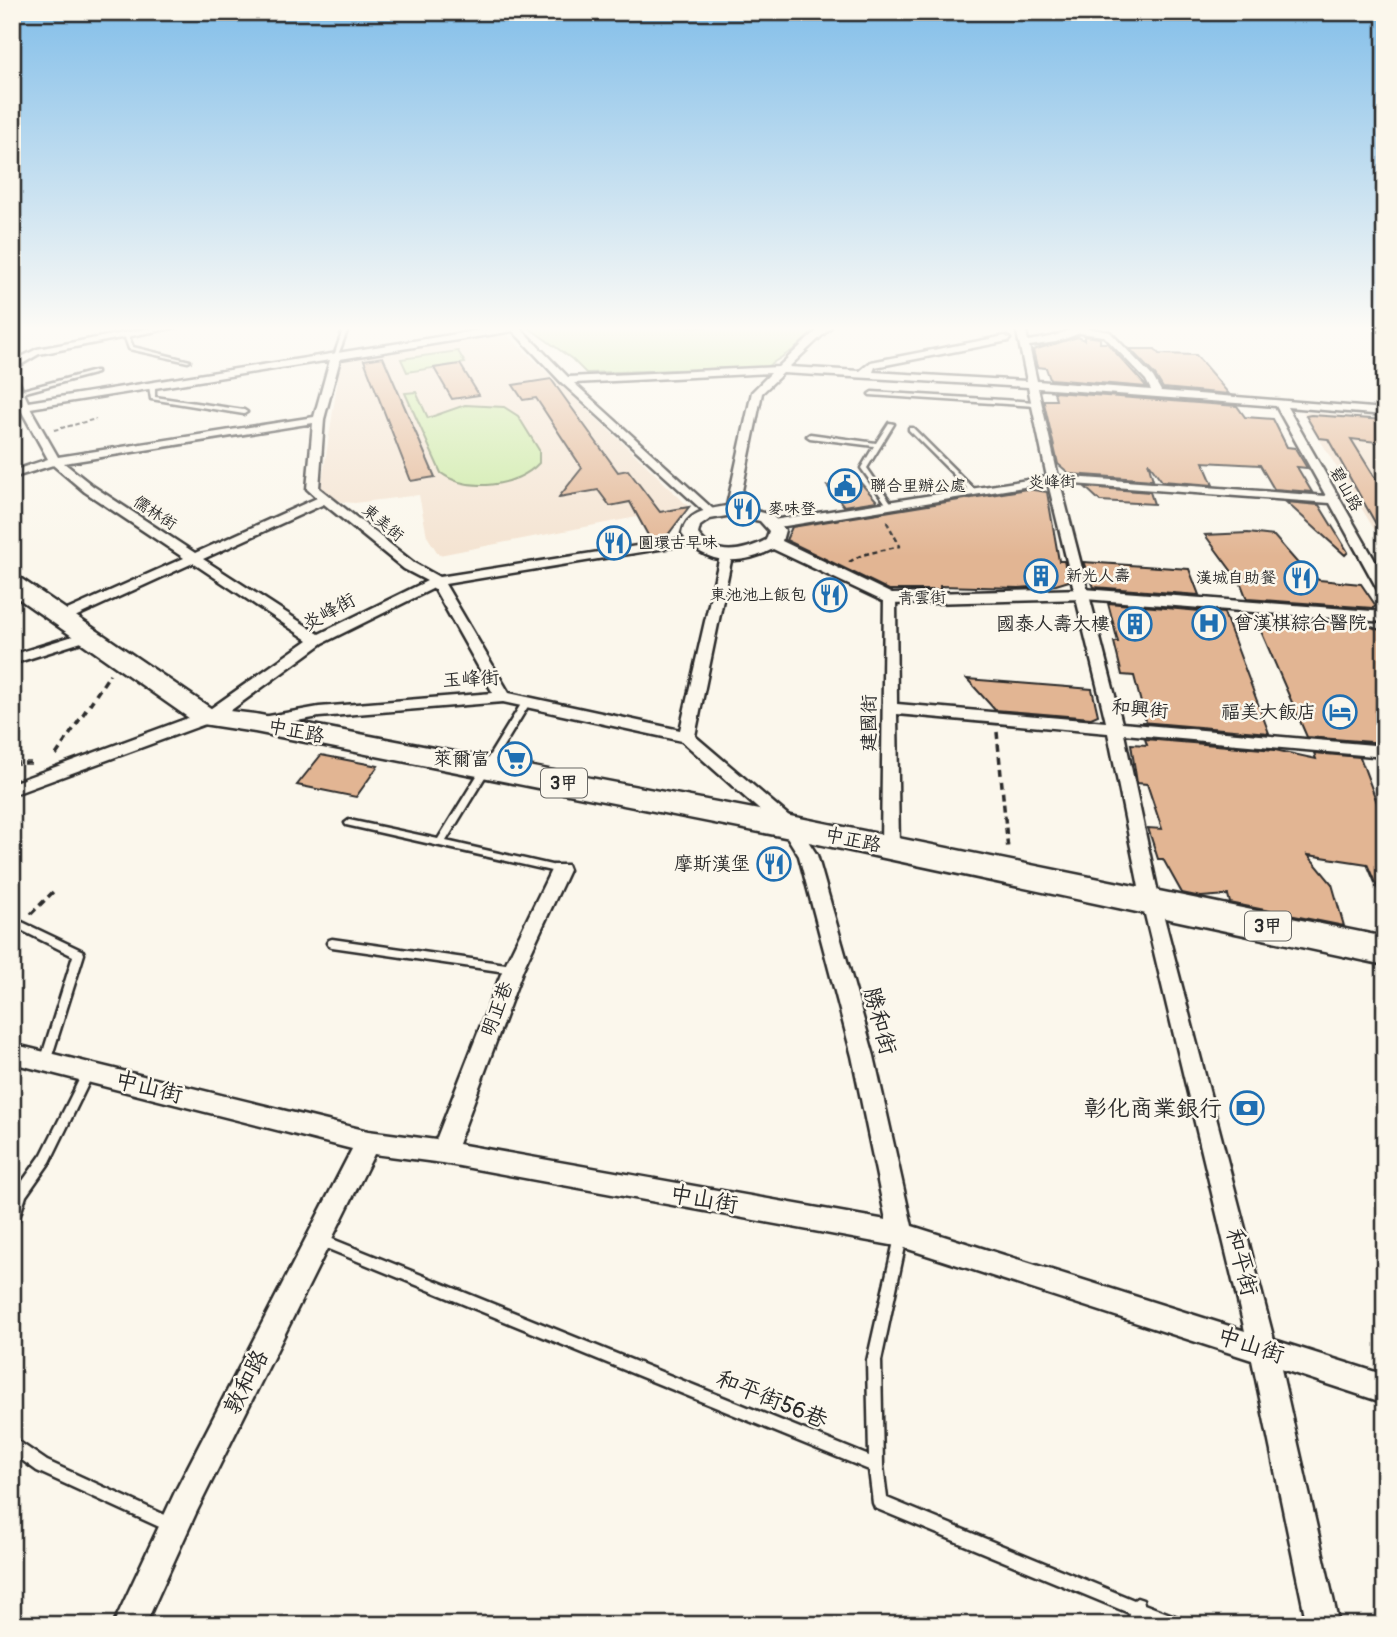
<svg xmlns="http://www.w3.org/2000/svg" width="1397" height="1637" font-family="Pangolin,'LXGW WenKai TC',sans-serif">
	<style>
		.built { fill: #f4e3d1 }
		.green { fill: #c9e9a1; stroke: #7a8a66; stroke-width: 2 }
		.building { fill: #e2b593; stroke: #2b2b2b; stroke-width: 2 }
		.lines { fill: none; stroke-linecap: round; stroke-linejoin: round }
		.service-casing { stroke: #2b2b2b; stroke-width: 5 }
		.minor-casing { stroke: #2b2b2b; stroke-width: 5 }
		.tertiary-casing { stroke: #2b2b2b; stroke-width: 5 }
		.primary-casing { stroke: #2b2b2b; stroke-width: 5 }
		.path-far2 { stroke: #2b2b2b; stroke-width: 2; stroke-dasharray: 4.5 2.5; stroke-linecap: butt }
		.path-far1 { stroke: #2b2b2b; stroke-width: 2.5; stroke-dasharray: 5 3.5; stroke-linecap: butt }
		.path { stroke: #2b2b2b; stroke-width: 3.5; stroke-dasharray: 7 5; stroke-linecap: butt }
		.service { fill: #fbf7ec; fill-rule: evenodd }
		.minor { fill: #fbf7ec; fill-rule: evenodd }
		.tertiary { fill: #fbf7ec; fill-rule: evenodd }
		.primary { fill: #fbf7ec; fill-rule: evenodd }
		.labels { text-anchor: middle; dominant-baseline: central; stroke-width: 5; stroke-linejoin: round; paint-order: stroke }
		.far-street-label { font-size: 16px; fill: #2b2b2b; stroke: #fbf7ec }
		.far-poi-label { font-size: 16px; fill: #2b2b2b; stroke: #fbf7ec; text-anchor: start }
		.shield { fill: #fbf7ec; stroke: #696865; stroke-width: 2 }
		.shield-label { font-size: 18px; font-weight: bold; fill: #2b2b2b }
		.street-label { font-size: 19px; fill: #2b2b2b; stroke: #fbf7ec }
		.poi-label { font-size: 19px; fill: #2b2b2b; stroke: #fbf7ec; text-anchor: end }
		.near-street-label { font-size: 23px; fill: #2b2b2b; stroke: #fbf7ec }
		.near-poi-label { font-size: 23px; fill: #2b2b2b; stroke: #fbf7ec; text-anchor: end }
	</style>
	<rect width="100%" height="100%" fill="#fbf7ec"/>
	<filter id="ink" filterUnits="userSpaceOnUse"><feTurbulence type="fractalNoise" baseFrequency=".0143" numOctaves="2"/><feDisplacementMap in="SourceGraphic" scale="14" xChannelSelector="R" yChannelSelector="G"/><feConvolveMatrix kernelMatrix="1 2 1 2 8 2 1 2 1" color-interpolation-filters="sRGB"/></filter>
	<g filter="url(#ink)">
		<path class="built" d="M505,333L642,461L689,507L439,555L427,536L419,495L355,503L343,502L325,495L321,488L340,366L345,357Z
			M1303,412L1385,419V547Z"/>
		<path class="green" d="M528,327H818L796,348L766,367L586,373L572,359Z
			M458,351L465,363L407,372L401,359Z
			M416,392L428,418L465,405L504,407L518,416L539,450V463C517,487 468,493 441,473L405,393Z"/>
		<path class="building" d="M1084,336L1100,338V343H1107L1147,387L1050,379L1046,368L1037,367L1033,350L1078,337L1084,340Z
			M1130,349H1155L1159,354L1196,355L1229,394L1163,388L1155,375Z
			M383,357L435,477L411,481L364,360Z
			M460,364L479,395L452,399L434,368Z
			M551,379L618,472L628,470L660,512L689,507L667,536L650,539L630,502L610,506L598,490L559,497L582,468L536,398L523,400L513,385Z
			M1054,392L1237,406L1245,417L1273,419L1287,447L1295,448L1307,468L1297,467L1312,492L1274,489L1260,465L1203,462L1213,485L1162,481L1148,462L1153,480L1070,474L1058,464L1044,403V400H1056Z
			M1311,415L1385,420V443L1351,439L1385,494V540L1328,439L1319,438L1306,416Z
			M859,481L877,501L844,506L827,486Z
			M1085,487L1150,492L1154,504L1100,501Z
			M1027,489L1047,492L1059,561H1064L1069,581L1056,585L1019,588L940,586V590H889L786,540L792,527Z
			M1286,502L1319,505L1348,552L1345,555Z
			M1248,533L1274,536L1308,575L1319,580L1361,584L1376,606L1373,608L1247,599L1241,584L1205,535Z
			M1083,562L1189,569L1199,595L1094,587Z
			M1108,603L1224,613L1269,733L1141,722H1146L1134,676L1122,675L1114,642H1118Z
			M1254,615L1361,623L1385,632V743L1307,737Z
			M967,679L1092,689L1098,715L1091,718L995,710Z
			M1145,739L1275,750L1316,759L1314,753L1360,757L1385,824V906L1367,864L1308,855L1332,884L1344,926L1230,903L1228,895L1201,897L1182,893L1163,859H1158L1148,828L1162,829L1147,784L1137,783L1131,744L1147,745Z
			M321,755L378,766L356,797L297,785Z"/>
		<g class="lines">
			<defs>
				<path id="service" d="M343,330L347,331L338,355L334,356Z
					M124,335H128L133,347L190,361L188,362L129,349Z
					M23,357H25V359L12,361V359Z
					M95,371H97V373L18,394L15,392Z
					M152,384L155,386V397L244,410L247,412L244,414L151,399L149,386Z
					M872,392L1036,402L1039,404L1036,406L870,395L869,394Z
					M889,423L894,424L867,468L892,504L889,506L887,505L861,468L874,446L810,438L807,436L810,434L876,443Z
					M909,428H913L974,489V491H970L909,430Z
					M523,701H526L530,703L446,841L560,867L563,868L565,870L563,872L560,873L346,825L345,823L349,820L438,839Z
					M20,921L83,951L84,954L50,1062L49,1065L45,1067L41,1065L40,1062L73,956L21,930L15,936L12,937V927Z
					M332,939L513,965L517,966L518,969L517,972L513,973L332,947L329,946L327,943L329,940Z
					M88,1068L92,1070L93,1073L92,1076L50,1162L26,1196L16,1227L12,1229V1202L17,1189L42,1154L84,1070Z
					M901,1231L905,1233L907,1237L881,1361L883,1466L887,1498L1134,1600L1137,1598L1143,1600L1144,1604L1183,1619L1185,1625H1157L1144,1619V1625H1128L1129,1613L875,1508L873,1503L869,1470L316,1244L314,1240L316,1236L320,1234L869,1456L867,1361L895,1237L897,1233Z
					M12,1437L47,1461L176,1520L178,1525L176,1530L171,1532L166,1530L37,1471L12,1453Z"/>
				<path id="minor" d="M156,327H177L39,354L12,370V362L37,349Z
					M501,327H519L568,377L778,367L821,327H831L789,367L860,371L871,362L1005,336L1010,339L1008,341L875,367L873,372L1027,381L1016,327H1025L1028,341L1051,337L1079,327L1110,332L1153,377L1161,391L1385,409V415L1287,407L1385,578V594L1378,590L1330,503L1060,483L1122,723L1385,746V757L1124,734L1160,902L1274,1340L1385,1375V1403L1281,1369L1339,1625H1307L1252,1360L902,1247L443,1163L374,1154L196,1513L145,1625H113L175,1492L352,1149L12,1063V1044L368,1131L436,1140L503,969L551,870L553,865H567L569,870L523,969L458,1144L886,1220L852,1056L799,856L784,832L682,741L503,702L319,717L258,728L252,727L250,723L252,719L319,707L493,693L434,588L323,643L219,719L12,795V783L207,711L308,640L193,563L66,621H56V615L184,558L85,492L53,465L12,478V471L48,459L21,410L12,411V405L18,404L12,390V375L17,378L28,402ZM513,331L561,382L710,517L716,513L714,510L574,383L771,373L752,392L726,510L732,514L738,510L762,393L783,373L1028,387L1047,477L773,520L767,524L773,528L1048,483L1106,722L897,704L896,599L889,595L884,596L881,848L884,853H896L899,848L897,714L1108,733L1142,902L1245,1331L912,1226L874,1056L817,855L796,822L695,736L732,556L731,553H721L720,556L680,730L509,693L445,584L690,544L696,540L694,537L439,577L414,563L319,488L324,419L340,359ZM1080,333L1104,336L1146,380L1151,390L1037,381L1029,346L1056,342ZM330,360L314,417L58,457L30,408ZM1038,388L1276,406L1326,496L1058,476ZM313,423L307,489L317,498L195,553L93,486L64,463ZM324,504L404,569L427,581L319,634L203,559Z
					M86,632L93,636L91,639L12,664V655Z"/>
				<path id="tertiary" d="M732,505L772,515L785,530L782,541L892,594L1084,589L1385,612V622L1084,599L889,604L773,549C741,566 704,566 682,534C686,510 711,509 732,505ZM732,515L760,521L769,531L766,540C743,552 715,558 698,534L700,526L710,519Z"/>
				<path id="primary" d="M12,576L20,578L212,709L255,714L790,816L1385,937V965L790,838L255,732L196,723L12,594Z"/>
			</defs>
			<use href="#service" class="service-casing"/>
			<use href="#minor" class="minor-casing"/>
			<use href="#tertiary" class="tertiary-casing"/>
			<use href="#primary" class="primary-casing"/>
			<path class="path-far2" d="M54,430L96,419"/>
			<path class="path-far1" d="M849,562L862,555L900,546L885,519"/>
			<path class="path" d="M997,732L1008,850
				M56,755L110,674
				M12,763H35
				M31,914L55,890"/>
			<use href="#service" class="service"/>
			<use href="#minor" class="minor"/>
			<use href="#tertiary" class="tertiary"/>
			<use href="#primary" class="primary"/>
		</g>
	</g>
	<linearGradient id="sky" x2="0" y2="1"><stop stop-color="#82bee9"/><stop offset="0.59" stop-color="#fdfbf6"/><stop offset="1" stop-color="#fdfbf6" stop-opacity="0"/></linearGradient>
	<rect width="1397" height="557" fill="url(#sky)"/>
	<defs>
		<symbol id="civic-ring" viewBox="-11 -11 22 22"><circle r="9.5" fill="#fbf7ec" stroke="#1f6fb2" stroke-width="1.5"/><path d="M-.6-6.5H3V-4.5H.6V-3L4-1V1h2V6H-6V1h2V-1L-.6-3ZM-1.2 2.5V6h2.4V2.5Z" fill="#1f6fb2"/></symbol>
		<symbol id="restaurant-ring" viewBox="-11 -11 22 22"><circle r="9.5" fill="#fbf7ec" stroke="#1f6fb2" stroke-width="1.5"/><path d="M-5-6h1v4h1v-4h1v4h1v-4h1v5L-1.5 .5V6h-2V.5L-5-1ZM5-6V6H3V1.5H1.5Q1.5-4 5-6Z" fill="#1f6fb2"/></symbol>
		<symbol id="building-ring" viewBox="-11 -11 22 22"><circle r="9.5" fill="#fbf7ec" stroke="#1f6fb2" stroke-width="1.5"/><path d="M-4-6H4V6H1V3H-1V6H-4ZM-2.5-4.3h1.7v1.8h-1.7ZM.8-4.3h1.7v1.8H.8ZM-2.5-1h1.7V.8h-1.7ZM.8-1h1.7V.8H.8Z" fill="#1f6fb2"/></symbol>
		<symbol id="hospital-ring" viewBox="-11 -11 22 22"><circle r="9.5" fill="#fbf7ec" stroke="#1f6fb2" stroke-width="1.5"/><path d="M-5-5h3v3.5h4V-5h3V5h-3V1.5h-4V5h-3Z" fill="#1f6fb2"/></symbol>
		<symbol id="hotel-ring" viewBox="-11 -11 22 22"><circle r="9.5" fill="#fbf7ec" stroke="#1f6fb2" stroke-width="1.5"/><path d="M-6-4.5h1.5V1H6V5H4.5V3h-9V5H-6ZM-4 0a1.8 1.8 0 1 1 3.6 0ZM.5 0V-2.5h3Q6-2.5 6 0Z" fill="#1f6fb2"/></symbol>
		<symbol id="supermarket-ring" viewBox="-11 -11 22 22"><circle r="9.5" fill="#fbf7ec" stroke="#1f6fb2" stroke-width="1.5"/><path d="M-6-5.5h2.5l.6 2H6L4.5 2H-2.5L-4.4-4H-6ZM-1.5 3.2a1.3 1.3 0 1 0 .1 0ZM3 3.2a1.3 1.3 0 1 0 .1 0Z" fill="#1f6fb2"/></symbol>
		<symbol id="bank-ring" viewBox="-11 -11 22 22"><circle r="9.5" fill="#fbf7ec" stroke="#1f6fb2" stroke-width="1.5"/><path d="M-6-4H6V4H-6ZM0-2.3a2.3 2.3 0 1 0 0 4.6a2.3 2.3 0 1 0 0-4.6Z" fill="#1f6fb2"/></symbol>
	</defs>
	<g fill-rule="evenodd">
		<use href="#civic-ring" x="826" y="467" width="38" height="38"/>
		<use href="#restaurant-ring" x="724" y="490" width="38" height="38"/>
		<use href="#restaurant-ring" x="595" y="524" width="38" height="38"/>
		<use href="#building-ring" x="1022" y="557" width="38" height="38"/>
		<use href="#restaurant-ring" x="1282" y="559" width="38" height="38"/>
		<use href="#restaurant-ring" x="811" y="576" width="38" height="38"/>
		<use href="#hospital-ring" x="1190" y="604" width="38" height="38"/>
		<use href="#building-ring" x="1116" y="605" width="38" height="38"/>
		<use href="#hotel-ring" x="1321" y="693" width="38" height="38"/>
		<use href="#supermarket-ring" x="496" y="740" width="38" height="38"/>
		<use href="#restaurant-ring" x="755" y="845" width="38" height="38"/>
		<use href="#bank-ring" x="1228" y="1089" width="38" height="38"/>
	</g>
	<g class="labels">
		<g class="far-street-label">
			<text transform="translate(1052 482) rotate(-1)">炎峰街</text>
			<text transform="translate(1346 489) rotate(61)">碧山路</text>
			<text transform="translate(155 513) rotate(33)">儒林街</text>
			<text transform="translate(383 523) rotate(39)">東美街</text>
			<text transform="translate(922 598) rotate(-2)">青雲街</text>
		</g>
		<g class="far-poi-label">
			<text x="870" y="486">聯合里辦公處</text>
			<text x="768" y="509">麥味登</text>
			<text x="638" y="543">圓環古早味</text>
			<text x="1066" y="576">新光人壽</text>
			<text x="1276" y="578" text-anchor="end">漢城自助餐</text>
			<text x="806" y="595" text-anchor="end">東池池上飯包</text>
		</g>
		<g class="shield">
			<rect x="541" y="768.5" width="46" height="29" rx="5"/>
			<rect x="1245" y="911.5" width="46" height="29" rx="5"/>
		</g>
		<g class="shield-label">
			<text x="564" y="783">3甲</text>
			<text x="1268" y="926">3甲</text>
		</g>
		<g class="street-label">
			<text transform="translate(329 612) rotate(-29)">炎峰街</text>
			<text transform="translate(471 679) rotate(-3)">玉峰街</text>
			<text transform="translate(1140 709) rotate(5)">和興街</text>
			<text transform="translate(869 723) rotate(-90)">建國街</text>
			<text transform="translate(296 731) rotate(11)">中正路</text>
			<text transform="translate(853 840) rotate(12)">中正路</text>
			<text transform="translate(497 1009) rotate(-69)">明正巷</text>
		</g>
		<g class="poi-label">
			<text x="1234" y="623" text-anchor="start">曾漢棋綜合醫院</text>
			<text x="1110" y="624">國泰人壽大樓</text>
			<text x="1316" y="712">福美大飯店</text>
			<text x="490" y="759">萊爾富</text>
			<text x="750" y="864">摩斯漢堡</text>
		</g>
		<g class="near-street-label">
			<text transform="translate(880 1021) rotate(75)">勝和街</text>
			<text transform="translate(149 1087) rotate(14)">中山街</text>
			<text transform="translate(704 1199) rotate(10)">中山街</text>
			<text transform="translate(1242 1262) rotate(76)">和平街</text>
			<text transform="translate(1251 1345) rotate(18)">中山街</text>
			<text transform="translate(246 1382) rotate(-63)">敦和路</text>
			<text transform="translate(772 1399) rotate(22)">和平街56巷</text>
		</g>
		<g class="near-poi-label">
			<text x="1222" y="1108">彰化商業銀行</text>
		</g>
	</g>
	<rect width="1397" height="1637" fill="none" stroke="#fbf7ec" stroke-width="42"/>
	<rect x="21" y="21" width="1355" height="1595" fill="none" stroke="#2b2b2b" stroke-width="2.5" filter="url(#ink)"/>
</svg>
